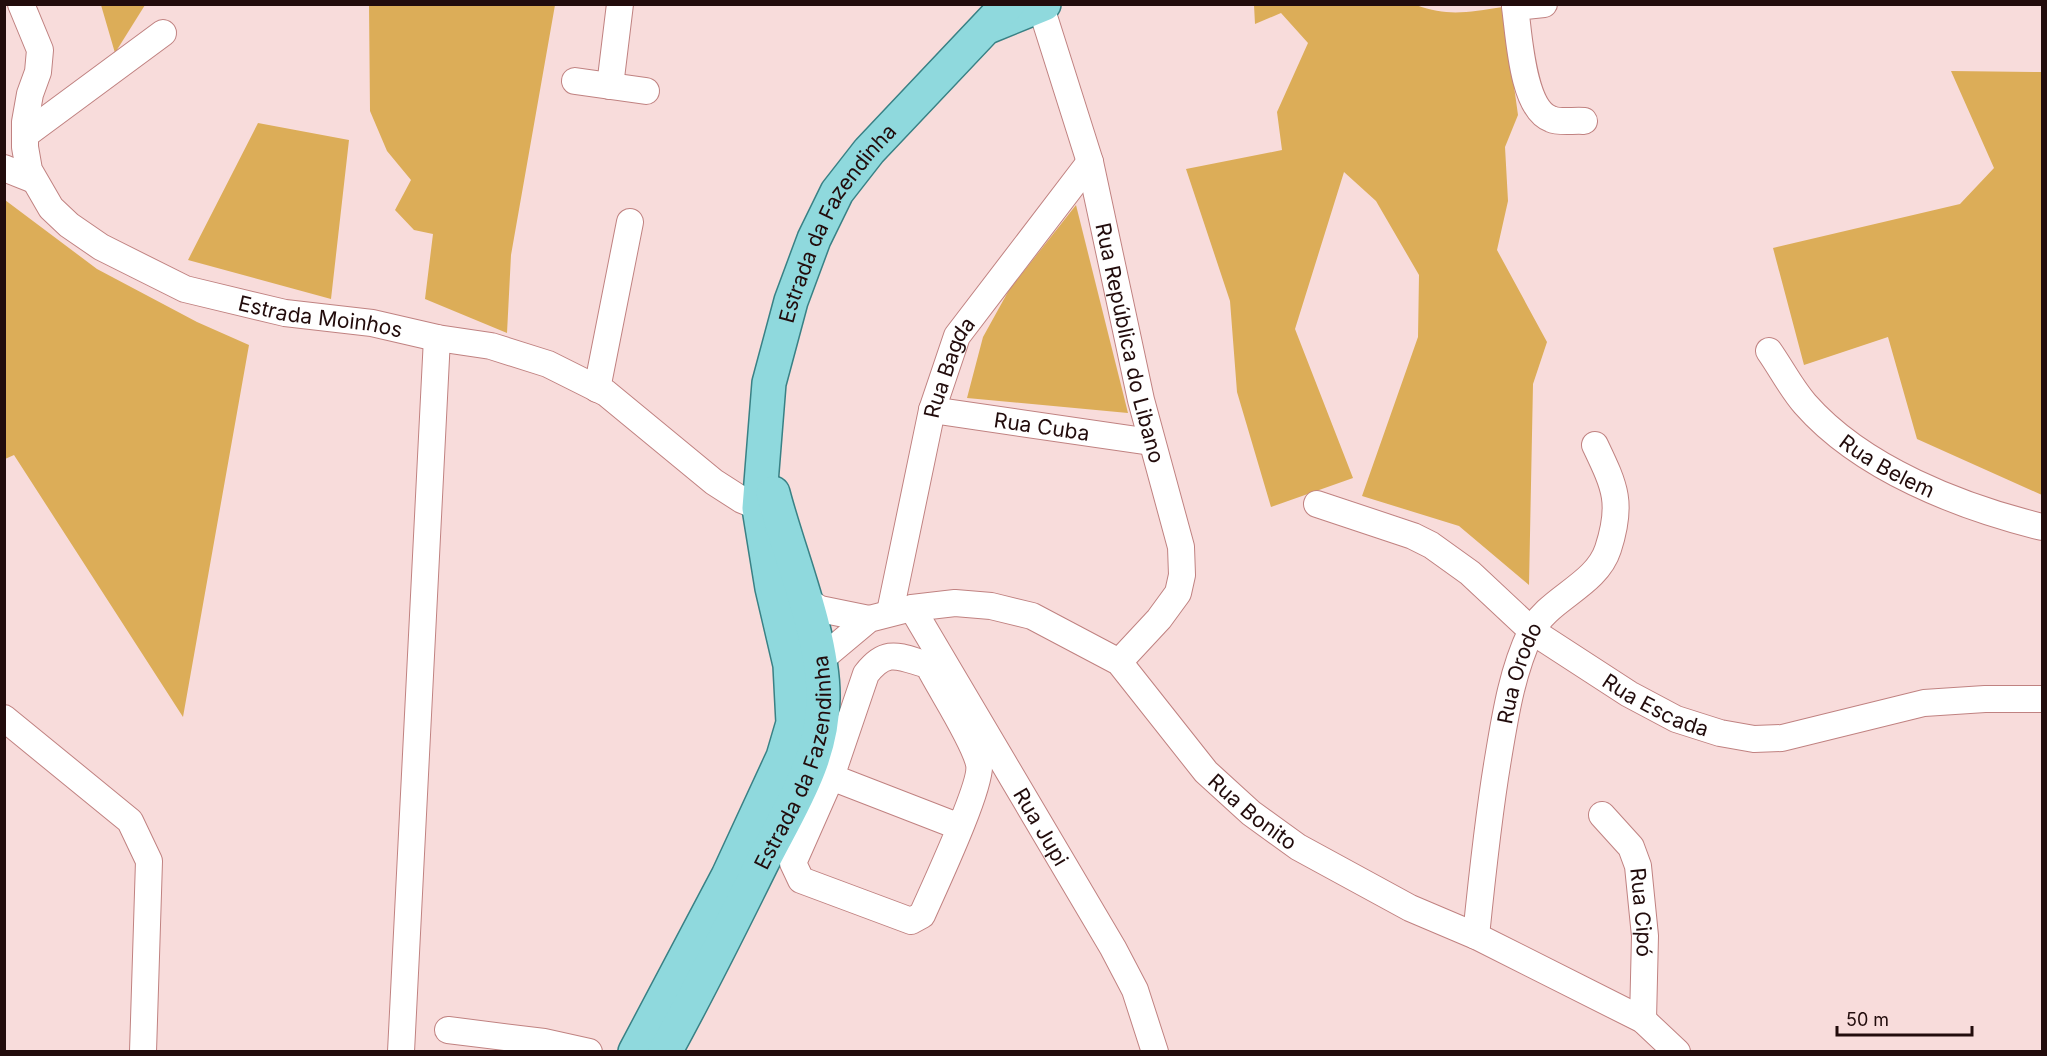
<svg xmlns="http://www.w3.org/2000/svg" width="2047" height="1056" font-family="Inter,sans-serif">
	<style>
		.forest { fill: #dcad58 }
		.lines { fill: none; stroke-linecap: round; stroke-linejoin: round }
		.minor-casing { stroke: #c08281; stroke-width: 28 }
		.major-casing { stroke: #398185; stroke-width: 36 }
		.minor { stroke: #fff; stroke-width: 26 }
		.major { stroke: #8fd9dd; stroke-width: 33 }
		.labels { text-anchor: middle; dominant-baseline: central; stroke-width: 4.5; stroke-linejoin: round; paint-order: stroke }
		.street-label { font-size: 21px; fill: #220c0c; stroke: #f8dcdb }
	</style>
	<rect width="100%" height="100%" fill="#f8dcdb"/>
	<path class="forest" d="M101,5H145L115,53Z
		M369,5H555L511,255L507,333L425,299L433,234L414,230L395,210L411,180L387,151L370,111Z
		M1254,5H1416C1449,17 1468,12 1503,7L1518,115L1505,147L1508,201L1497,250L1547,342L1533,384L1529,585L1459,526L1362,496L1418,337L1419,275L1376,201L1344,172L1295,329L1353,478L1271,507L1237,392L1230,301L1186,169L1282,150L1277,112L1308,43L1281,13L1255,24Z
		M1951,71L2042,72V495L1917,439L1888,337L1804,365L1773,248L1960,204L1994,168Z
		M258,123L349,140L331,299L188,260Z
		M5,200L97,269L197,322L249,345L183,717L14,455L5,459Z
		M1076,205L1128,413L967,398L983,337L1009,290Z"/>
	<g class="lines">
		<defs>
			<g id="minor">
				<path id="s1" d="M21,4L40,50L38,72L30,94L25,122V147L29,170L51,208L69,225L101,247L185,289L285,313L372,323L437,338L491,346L548,364L606,393L714,482L742,500L774,513"/>
				<path id="s2" d="M1040,4L1090,162L1141,400L1181,547L1182,575L1178,593L1159,619L1119,662"/>
				<path d="M1544,4L1515,7C1519,34 1522,109 1551,119C1560,123 1574,120 1584,121"/>
				<path d="M575,81L646,91"/>
				<path d="M610,86L620,4"/>
				<path d="M25,135L163,33"/>
				<path d="M4,168L34,180"/>
				<path id="s3" d="M1769,351C1781,368 1791,388 1805,404C1862,469 1961,507 2042,527"/>
				<path d="M597,389L630,222"/>
				<path id="s4" d="M932,410L1151,442"/>
				<path id="s5" d="M1317,504L1413,536L1431,545L1470,573L1532,631L1629,694L1676,719L1720,733L1754,739L1782,738L1924,703L1985,699H2042"/>
				<path d="M804,599L820,609L869,619"/>
				<path id="s6" d="M912,608L1113,948L1135,990L1155,1052"/>
				<path id="s7" d="M890,612L932,410L957,336L1090,162"/>
				<path id="s8" d="M820,660L869,619L912,608L955,603L991,606L1032,616L1119,662L1206,772L1251,813L1298,847L1410,908L1476,936L1643,1020L1677,1052"/>
				<path d="M4,718L130,821L149,861L143,1052"/>
				<path d="M810,766L831,777L793,863L801,880L911,921L922,915C933,890 983,784 979,764C974,740 940,689 928,665C899,657 887,647 866,674L831,777L960,827"/>
				<path id="s9" d="M1602,815L1631,847L1638,866L1645,936L1643,1020"/>
				<path id="s10" d="M1476,936C1482,877 1488,818 1498,759C1505,717 1512,671 1531,632C1548,598 1596,586 1608,549C1623,503 1615,487 1595,445"/>
				<path d="M448,1030L544,1042L589,1052"/>
				<path d="M401,1052L437,338"/>
			</g>
			<g id="major">
				<path d="M990,26L1044,4"/>
				<path id="s11" d="M635,1052L728,876L783,757L793,723L790,665L772,588L759,508L769,383L791,301L814,239L837,192L869,151L1008,4"/>
				<path id="s12" d="M665,1052C699,990 730,928 761,865C788,811 824,759 823,696C823,634 789,555 773,493"/>
			</g>
		</defs>
		<use href="#minor" class="minor-casing"/>
		<use href="#major" class="major-casing"/>
		<use href="#minor" class="minor"/>
		<use href="#major" class="major"/>
	</g>
	<g class="labels">
		<g class="street-label">
			<text stroke="none"><textPath href="#s11" startOffset="885">Estrada da Fazendinha</textPath></text>
			<text stroke="none"><textPath href="#s1" startOffset="512">Estrada Moinhos</textPath></text>
			<text stroke="none"><textPath href="#s2" startOffset="351">Rua República do Libano</textPath></text>
			<text stroke="none"><textPath href="#s7" startOffset="252">Rua Bagda</textPath></text>
			<text stroke="none"><textPath href="#s4" startOffset="111">Rua Cuba</textPath></text>
			<text stroke="none"><textPath href="#s3" startOffset="168">Rua Belem</textPath></text>
			<text stroke="none"><textPath href="#s10" startOffset="267">Rua Orodo</textPath></text>
			<text stroke="none"><textPath href="#s5" startOffset="399">Rua Escada</textPath></text>
			<text stroke="none"><textPath href="#s12" startOffset="320">Estrada da Fazendinha</textPath></text>
			<text stroke="none"><textPath href="#s8" startOffset="530">Rua Bonito</textPath></text>
			<text stroke="none"><textPath href="#s6" startOffset="254">Rua Jupi</textPath></text>
			<text stroke="none"><textPath href="#s9" startOffset="110">Rua Cipó</textPath></text>
		</g>
	</g>
	<rect width="2047" height="1056" fill="none" stroke="#220c0c" stroke-width="12"/>
	<path d="M1837 1026v9h135v-9" fill="none" stroke="#220c0c" stroke-width="3"/>
	<text x="1846" y="1026" font-size="18" fill="#220c0c" stroke="#f8dcdb" stroke-width="4.5" paint-order="stroke">50 m</text>
</svg>
